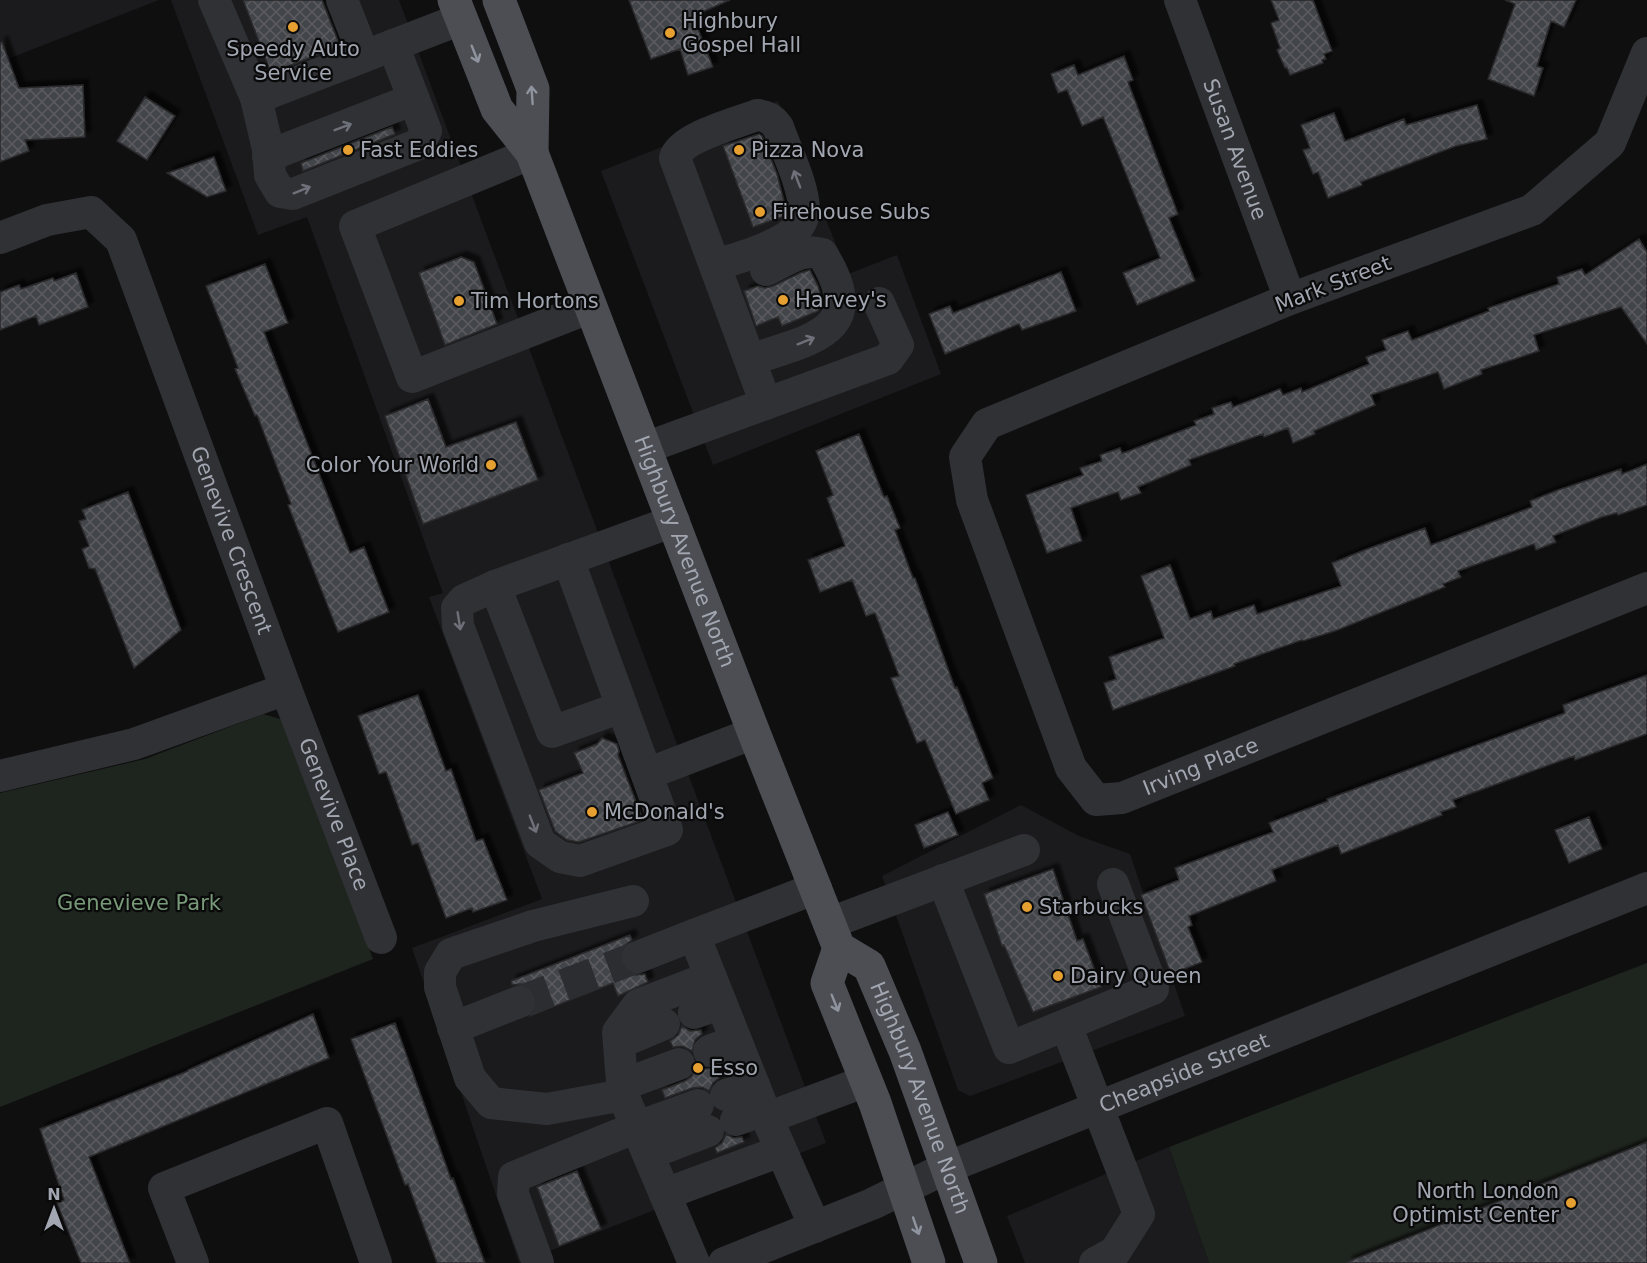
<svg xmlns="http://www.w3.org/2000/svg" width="1647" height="1263" font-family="'DejaVu Sans',sans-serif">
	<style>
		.built { fill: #1b1b1d }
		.park { fill: #1e241e }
		.building { fill: url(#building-cross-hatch); stroke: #29292c; stroke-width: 1.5; filter: url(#shadow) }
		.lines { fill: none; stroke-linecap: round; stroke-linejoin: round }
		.minor-tunnel { stroke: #2c2d30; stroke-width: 32; stroke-dasharray: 32 16; stroke-linecap: butt }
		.minor { stroke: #303135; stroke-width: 32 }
		.major { stroke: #4c4e54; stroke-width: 33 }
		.oneway { stroke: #90949e }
		.oneway2 { stroke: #6e7179 }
		.poi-dot { fill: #e69f31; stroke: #0a0a0b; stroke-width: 2 }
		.labels { text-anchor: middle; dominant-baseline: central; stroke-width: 4.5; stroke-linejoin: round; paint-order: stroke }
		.poi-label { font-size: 21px; fill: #a1a6b0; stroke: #0a0a0b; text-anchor: start }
		.street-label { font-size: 21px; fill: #a1a6b0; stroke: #0a0a0b }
		.park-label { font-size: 21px; fill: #789a79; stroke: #0a0a0b }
	</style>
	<defs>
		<pattern id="building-cross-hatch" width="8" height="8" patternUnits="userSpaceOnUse" patternTransform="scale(1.5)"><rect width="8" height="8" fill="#434448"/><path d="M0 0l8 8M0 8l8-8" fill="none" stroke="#5b5c60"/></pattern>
		<filter id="shadow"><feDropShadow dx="5.5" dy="-5.5" stdDeviation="1.5" flood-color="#0009"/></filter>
	</defs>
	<rect width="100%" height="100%" fill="#0f0f10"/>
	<path class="built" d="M0,0H159L0,62Z
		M171,0H399L826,1143L519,1263L412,948L542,899L429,597L443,593L307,217L258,235Z
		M778,101L848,274L897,255L941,374L713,465L601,171Z
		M1021,805L1079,836L1130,854L1185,1016L970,1096L958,1090L882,876Z
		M1169,1147L1209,1263H1025L1007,1216Z"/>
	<path class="park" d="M263,714L284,720L373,959L0,1107V793L145,759Z
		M1647,963V1263H1209L1169,1147Z"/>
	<path class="building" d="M243,0H322L340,46L271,73Z
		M629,0H730L693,16L713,67L688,75L680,49L651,59Z
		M1271,0H1313L1332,51L1324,54L1326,59L1322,60L1323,63L1290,75L1287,68H1285L1277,50L1280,48L1271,23L1279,20Z
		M1505,0H1576L1564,27L1551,21L1537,66L1543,68L1534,96L1488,79L1515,4Z
		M2,42L19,88L83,85L85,137L25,140L29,151L0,162V43Z
		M1124,56L1133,80L1128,82L1178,214L1169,218L1195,281L1137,305L1123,273L1160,258L1103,117L1082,126L1067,90L1058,93L1051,74L1074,65L1078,75Z
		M145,97L175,116L147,160L117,141Z
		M1477,105L1487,139L1456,146L1361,182L1362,185L1328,198L1318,172L1313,174L1303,150L1310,148L1301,125L1334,113L1345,141L1404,119L1406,125Z
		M392,127L395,134L303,171L301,163Z
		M759,134L762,136L777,174L786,209L782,217L753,227L723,146Z
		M214,157L226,191L207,197L167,173Z
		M1639,239L1647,252V344L1621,307L1534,335L1539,351L1481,370L1482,374L1444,389L1438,372L1371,395L1375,405L1314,431L1315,434L1293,443L1288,428L1264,437L1263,434L1189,460L1191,465L1138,487L1141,493L1121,500L1118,492L1071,508L1082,541L1047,553L1026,495L1083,475L1080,468L1102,461L1100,455L1120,448L1122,453L1126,452L1196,425L1194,421L1214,414L1212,408L1231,402L1233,407L1280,389L1283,395L1301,388L1302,392L1369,364L1366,357L1386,350L1382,340L1408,331L1412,340L1489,311L1488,308L1559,284L1557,277L1582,269L1585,275Z
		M461,257L474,262L497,324L445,345L419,273Z
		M265,264L288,323L264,332L350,553L364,547L389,612L338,632L288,505L291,504L257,415L255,416L235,369L238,368L206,286Z
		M810,270L818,286L822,301L818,311L782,326L778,317L756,326L744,291L758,286L765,288L773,286L800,273Z
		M1061,272L1076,311L1022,330L1019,324L945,354L929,314L950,306L953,313Z
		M76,273L88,307L39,325L36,316L0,330V292L19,285L21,289L53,278L54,281Z
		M428,399L446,447L516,422L538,480L423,524L385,416Z
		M859,434L884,497L887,496L900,528L895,530L913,578H915L955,688L957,687L993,778L982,783L989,800L956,814L925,740L917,743L904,711L891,678L899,676L875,613L866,616L852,580L820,592L808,560L845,546L827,498L833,495L816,451Z
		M1647,464V505L1618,515L1617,513L1602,517L1553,536L1556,542L1536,550L1534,544L1458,571L1461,577L1443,584L1445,587L1335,631L1303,641L1302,640L1234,664L1235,666L1113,710L1104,683L1116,679L1109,657L1164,638L1141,576L1170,565L1190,619L1211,611L1213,619L1254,605L1257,614L1341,586L1332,563L1367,549L1425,528L1431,545L1532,507L1530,501L1558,490L1621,469L1622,474Z
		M128,492L181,630L134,668L95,569L89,568L82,549L89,546L79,521L86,519L82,510Z
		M1647,675V734L1575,760L1574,756L1453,800L1456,807L1441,812L1442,815L1341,854L1338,845L1272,870L1276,881L1189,916L1192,925L1188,927L1202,962L1171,974L1141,895L1179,880L1175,868L1273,832L1269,823L1328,801L1327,799L1565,713L1563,705Z
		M418,695L446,771L451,769L476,841L483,839L507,900L473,912L472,908L446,918L418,843L412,845L386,772L379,774L358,716Z
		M602,738L617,744L619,751L618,755L643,820L579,842L567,840L555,831L539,790L583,773L574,753L597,744Z
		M948,812L958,835L924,848L915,825Z
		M1589,817L1602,849L1569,863L1555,830Z
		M1053,869L1077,941L1083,939L1101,987L1033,1012L1004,945L1002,946L984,894Z
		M630,935L632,940L624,946L620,955L621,963L627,971L636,975L645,974L648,982L618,996L613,983L530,1016L537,1005L535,995L530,988L521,984L512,985L511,981Z
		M313,1014L329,1058L89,1157L130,1263H81L57,1203L64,1200L40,1129L188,1071V1070Z
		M395,1023L451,1179L453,1178L485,1263H437L408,1184L405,1185L351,1039Z
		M682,1026L690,1031L701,1030L702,1034L695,1040L692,1051L683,1046L673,1047L670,1041L678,1035Z
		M696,1064L705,1069L715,1068L719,1078L713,1083L709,1091L702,1087L692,1088L665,1098L662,1090L685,1081L692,1076Z
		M726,1134L733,1138L742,1137L744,1142L717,1153L715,1148L722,1143Z
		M1647,1142V1263H1347V1262Z
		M577,1171L601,1229L559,1246L537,1187Z"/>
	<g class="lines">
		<path class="minor-tunnel" d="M519,1002L638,957"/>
		<g class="minor">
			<path d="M214,0L256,98L461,19"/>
			<path d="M342,0L364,56"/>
			<path id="s1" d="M1180,0L1290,299"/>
			<path id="s2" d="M1647,53L1610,143L1532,210L1290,299L987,424L965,457L972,500L1071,768L1096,800L1122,798L1647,588"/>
			<path d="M256,98L268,149L270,175L280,192L293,194L419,144L426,131L393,45"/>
			<path d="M532,153L355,226L412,377L591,307"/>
			<path d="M268,156L414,99"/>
			<path id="s3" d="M0,238L47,220L91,212L121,240L286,689L134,744L0,776"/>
			<path d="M715,265C740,257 804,243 804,210C804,186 786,150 778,127C772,119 767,116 757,115C737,123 681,137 675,158C706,240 736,322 766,404"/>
			<path d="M750,360C811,339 871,332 822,254C801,247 785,262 766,270"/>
			<path d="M645,448L888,359L898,345L879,303"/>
			<path d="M495,586L464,600L457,608L458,626L540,843L560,857L580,861L667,830L568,559"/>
			<path id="s4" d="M286,689L381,938"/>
			<path d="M622,707L552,732L495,586L674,521"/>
			<path d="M647,774L754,733"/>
			<path d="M943,880L1009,1048L1153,989L1113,884"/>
			<path d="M633,901L533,926L451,954L440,972V987L470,1078L491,1103L547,1109L623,1095L694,1263"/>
			<path d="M830,923L1024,850"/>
			<path d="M638,957L694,935"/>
			<path d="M694,1013L721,1003"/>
			<path d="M1066,1025L1139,1214L1115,1252L1095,1263"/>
			<path d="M453,1028L519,1002"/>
			<path d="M619,1043L664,1024"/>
			<path d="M709,1051L736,1041"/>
			<path d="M622,1085L679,1064"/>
			<path d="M623,1095L618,1032L638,1005L711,977"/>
			<path d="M726,1095L754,1085"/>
			<path d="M767,1118L866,1081"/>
			<path d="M736,1120L764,1110"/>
			<path d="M648,1154L708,1131"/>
			<path d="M665,1194L781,1151"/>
			<path d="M815,1227L767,1118L694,935L816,888"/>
			<path d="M193,1263L164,1188L327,1123L376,1263"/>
			<path d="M538,1263L513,1194L514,1177L637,1127L698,1105"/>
			<path id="s5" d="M724,1263L872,1204L946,1168L1647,888"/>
		</g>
		<g class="major">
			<path id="s6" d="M454,0L497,109L532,153L754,733L839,948L869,966L905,1051L981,1263"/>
			<path d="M499,0L533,89L532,153"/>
			<path d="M839,948L827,983L875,1103L929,1263"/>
		</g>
	</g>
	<defs><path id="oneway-shaft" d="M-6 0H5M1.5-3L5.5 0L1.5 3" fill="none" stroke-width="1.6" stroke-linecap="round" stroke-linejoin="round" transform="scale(1.5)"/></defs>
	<g class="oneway">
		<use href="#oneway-shaft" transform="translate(475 54) rotate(68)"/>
		<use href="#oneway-shaft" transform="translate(532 95) rotate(-94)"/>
		<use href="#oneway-shaft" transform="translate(835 1003) rotate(68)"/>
		<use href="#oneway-shaft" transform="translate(916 1226) rotate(71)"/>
	</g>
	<g class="oneway2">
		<use href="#oneway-shaft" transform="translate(343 127) rotate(-21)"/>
		<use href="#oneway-shaft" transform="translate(797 179) rotate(-111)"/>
		<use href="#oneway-shaft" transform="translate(302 190) rotate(-22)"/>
		<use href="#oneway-shaft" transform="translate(806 341) rotate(-22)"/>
		<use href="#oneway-shaft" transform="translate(459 621) rotate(81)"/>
		<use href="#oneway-shaft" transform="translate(533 824) rotate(69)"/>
	</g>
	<g class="poi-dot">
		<circle cx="293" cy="27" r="6"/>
		<circle cx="670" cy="33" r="6"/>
		<circle cx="348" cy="150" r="6"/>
		<circle cx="739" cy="150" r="6"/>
		<circle cx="760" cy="212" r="6"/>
		<circle cx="783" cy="300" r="6"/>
		<circle cx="459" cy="301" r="6"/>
		<circle cx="491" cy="465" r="6"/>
		<circle cx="592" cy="812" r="6"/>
		<circle cx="1027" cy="907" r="6"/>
		<circle cx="1058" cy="976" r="6"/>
		<circle cx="698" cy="1068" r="6"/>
		<circle cx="1571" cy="1203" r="6"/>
	</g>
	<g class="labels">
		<g class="poi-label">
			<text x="682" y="21">Highbury<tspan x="682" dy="24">Gospel Hall</tspan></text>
			<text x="293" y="49" text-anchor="middle">Speedy Auto<tspan x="293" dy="24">Service</tspan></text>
			<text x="360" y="150">Fast Eddies</text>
			<text x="751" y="150">Pizza Nova</text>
			<text x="772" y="212">Firehouse Subs</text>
			<text x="795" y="300">Harvey's</text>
			<text x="471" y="301">Tim Hortons</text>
			<text x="479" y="465" text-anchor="end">Color Your World</text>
			<text x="604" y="812">McDonald's</text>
			<text x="1039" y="907">Starbucks</text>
			<text x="1070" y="976">Dairy Queen</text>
			<text x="710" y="1068">Esso</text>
			<text x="1559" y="1191" text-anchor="end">North London<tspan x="1559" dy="24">Optimist Center</tspan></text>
		</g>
		<g class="street-label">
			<text stroke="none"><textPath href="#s1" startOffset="159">Susan Avenue</textPath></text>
			<text transform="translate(1333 284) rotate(-21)">Mark Street</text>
			<text stroke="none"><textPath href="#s3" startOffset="456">Genevive Crescent</textPath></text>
			<text stroke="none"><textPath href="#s6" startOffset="600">Highbury Avenue North</textPath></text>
			<text stroke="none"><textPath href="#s2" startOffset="1306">Irving Place</textPath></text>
			<text stroke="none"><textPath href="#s4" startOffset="134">Genevive Place</textPath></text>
			<text stroke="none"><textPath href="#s5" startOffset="498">Cheapside Street</textPath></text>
			<text stroke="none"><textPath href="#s6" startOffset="1202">Highbury Avenue North</textPath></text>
		</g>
		<g class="park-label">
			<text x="139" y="903">Genevieve Park</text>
		</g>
	</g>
	<g transform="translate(54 1209)" stroke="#0a0a0b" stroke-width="4.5" paint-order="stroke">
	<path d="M0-4.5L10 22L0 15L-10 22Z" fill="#a1a6b0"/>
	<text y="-9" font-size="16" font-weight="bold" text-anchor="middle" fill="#a1a6b0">N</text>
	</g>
</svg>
